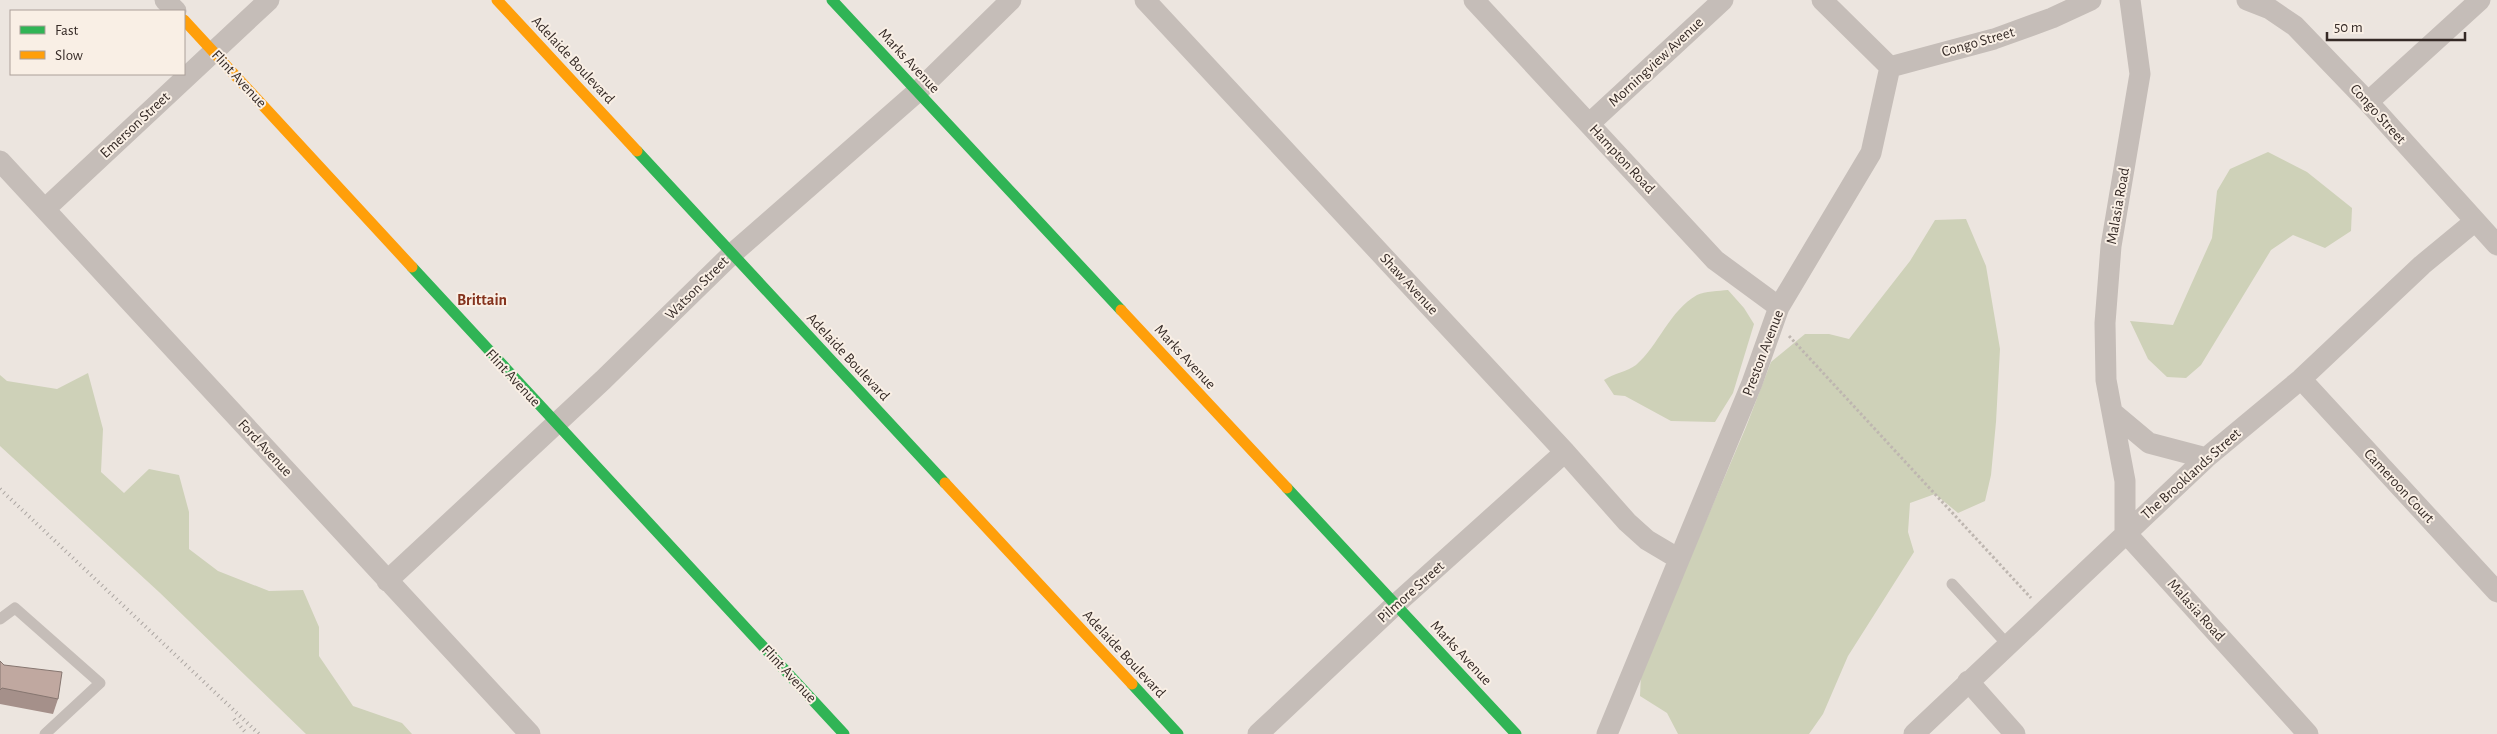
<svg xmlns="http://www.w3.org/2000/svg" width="2497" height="734" font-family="'Alegreya Sans',sans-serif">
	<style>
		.green { fill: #ced1b8 }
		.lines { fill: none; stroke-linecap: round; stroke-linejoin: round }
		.path { stroke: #beb6b0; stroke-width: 3; stroke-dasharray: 2.5 2.5; stroke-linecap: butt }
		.lane { stroke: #c5bdb8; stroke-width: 11 }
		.street { stroke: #c5bdb8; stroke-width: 21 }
		.fast { stroke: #30b455; stroke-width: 11 }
		.slow { stroke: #ff9f0a; stroke-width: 11 }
		.rail { stroke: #aca6a2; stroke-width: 4; stroke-dasharray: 1 4; stroke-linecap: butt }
		.wall { fill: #a5908a }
		.building { fill: #c0a8a0; stroke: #867670 }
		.labels { text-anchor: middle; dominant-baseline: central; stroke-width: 4; stroke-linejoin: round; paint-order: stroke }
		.street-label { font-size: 15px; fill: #352a26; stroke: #f9efe5 }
		.neighbourhood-label { font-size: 16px; font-weight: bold; fill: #85331e; stroke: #f9efe5 }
	</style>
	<rect width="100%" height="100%" fill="#ece5df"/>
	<path class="green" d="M2268,152L2307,172L2352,208L2351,231L2325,248L2293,235L2271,250L2201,365L2186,378L2167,377L2148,359L2130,321L2173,325L2212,238L2217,191L2230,169Z
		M1966,219L1986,266L2000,349L1996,422L1991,475L1985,501L1958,513L1935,494L1910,503L1908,532L1914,552L1848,656L1823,714L1809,734H1678L1667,713L1640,696L1641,673L1746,427L1771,362L1805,334H1829L1849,339L1910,261L1935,220Z
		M1728,290L1744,308L1754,324L1733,393L1715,422L1671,421L1625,396L1614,395L1604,380C1614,373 1627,372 1636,365C1659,345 1669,311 1697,295C1705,291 1719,291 1728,290Z
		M88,373L103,429L101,472L124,493L149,469L179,475L189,512V549L218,571L269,591L303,590L319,627V656L353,706L402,723L412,734H306L159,592L0,446V375L7,381L57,389Z"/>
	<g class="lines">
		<path class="path" d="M1789,336L2031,598"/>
		<path class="lane" d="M1952,584L2007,644
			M0,619L15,608L100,683L45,734"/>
		<path class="street" d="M165,0L176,11
			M1145,0L1565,452L1627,522L1647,540L1679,559
			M1474,0L1715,260L1779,307
			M1822,0L1890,67
			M2130,0L2140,74L2111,246L2105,323L2106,380L2125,481V532L2308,734
			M2247,0L2270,9L2295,26L2368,102L2497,245
			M1890,67L1994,39L2052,18L2091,0
			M2368,102L2480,0
			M1589,124L1723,0
			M0,161L530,734
			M45,209L269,0
			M2301,379L2497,592
			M2112,412L2149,443L2206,458
			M387,581L603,380L732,254L917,92L1011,0
			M1968,681L2015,734
			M1258,734L1395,605L1565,452
			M1607,734L1752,383L1779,307L1871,153L1890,67
			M1914,734L2206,458L2301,379L2422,265L2474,222"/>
		<path class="fast" d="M832,0L1121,310
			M637,151L945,483
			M412,267L844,734
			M1287,488L1516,734
			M1132,684L1178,734"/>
		<path class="slow" d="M497,0L637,151
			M184,20L412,267
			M1121,310L1287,488
			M945,483L1132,684"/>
		<path class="rail" d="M0,489L259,734
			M234,719L247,734"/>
	</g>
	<path class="wall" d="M0,661L4,665L58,699L53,714L0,704Z"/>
	<path class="building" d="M0,661L4,665L62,672L58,699L2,688L0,690Z"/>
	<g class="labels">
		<g class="street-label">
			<text transform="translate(1978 42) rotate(-16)">Congo Street</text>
			<text transform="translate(573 60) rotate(47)">Adelaide Boulevard</text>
			<text transform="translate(909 61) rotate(47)">Marks Avenue</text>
			<text transform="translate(1656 62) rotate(-43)">Morningview Avenue</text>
			<text transform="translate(239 79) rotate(47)">Flint Avenue</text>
			<text transform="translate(2378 114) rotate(48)">Congo Street</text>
			<text transform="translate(135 125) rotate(-43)">Emerson Street</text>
			<text transform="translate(1622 159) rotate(47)">Hampton Road</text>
			<text transform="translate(2118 206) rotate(-80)">Malasia Road</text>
			<text transform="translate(1409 284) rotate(47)">Shaw Avenue</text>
			<text transform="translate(697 288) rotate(-45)">Watson Street</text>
			<text transform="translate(1763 353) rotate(-69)">Preston Avenue</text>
			<text transform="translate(848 357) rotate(47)">Adelaide Boulevard</text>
			<text transform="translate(1185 357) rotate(47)">Marks Avenue</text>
			<text transform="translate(513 378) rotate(47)">Flint Avenue</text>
			<text transform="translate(265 448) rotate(47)">Ford Avenue</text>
			<text transform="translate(2191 474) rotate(-42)">The Brooklands Street</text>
			<text transform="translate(2399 486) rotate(47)">Cameroon Court</text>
			<text transform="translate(1411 592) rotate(-42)">Pilmore Street</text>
			<text transform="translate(2196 610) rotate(48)">Malasia Road</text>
			<text transform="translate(1461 653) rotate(47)">Marks Avenue</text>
			<text transform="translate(1124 654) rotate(47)">Adelaide Boulevard</text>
			<text transform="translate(789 674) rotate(47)">Flint Avenue</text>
		</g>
		<g class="neighbourhood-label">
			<text x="482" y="300">Brittain</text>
		</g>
	</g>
	<rect x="10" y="10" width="175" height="65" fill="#f9efe5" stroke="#aba099"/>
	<rect x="20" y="26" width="25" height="8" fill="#30b455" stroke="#aba099"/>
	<text x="55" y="35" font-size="15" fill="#352a26">Fast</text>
	<rect x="20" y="51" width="25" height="8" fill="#ff9f0a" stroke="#aba099"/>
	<text x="55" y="60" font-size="15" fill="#352a26">Slow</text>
	<path d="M2327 32v8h138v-8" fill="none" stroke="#352a26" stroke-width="2.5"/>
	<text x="2334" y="32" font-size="15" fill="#352a26" stroke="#f9efe5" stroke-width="4" paint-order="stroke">50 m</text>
</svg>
